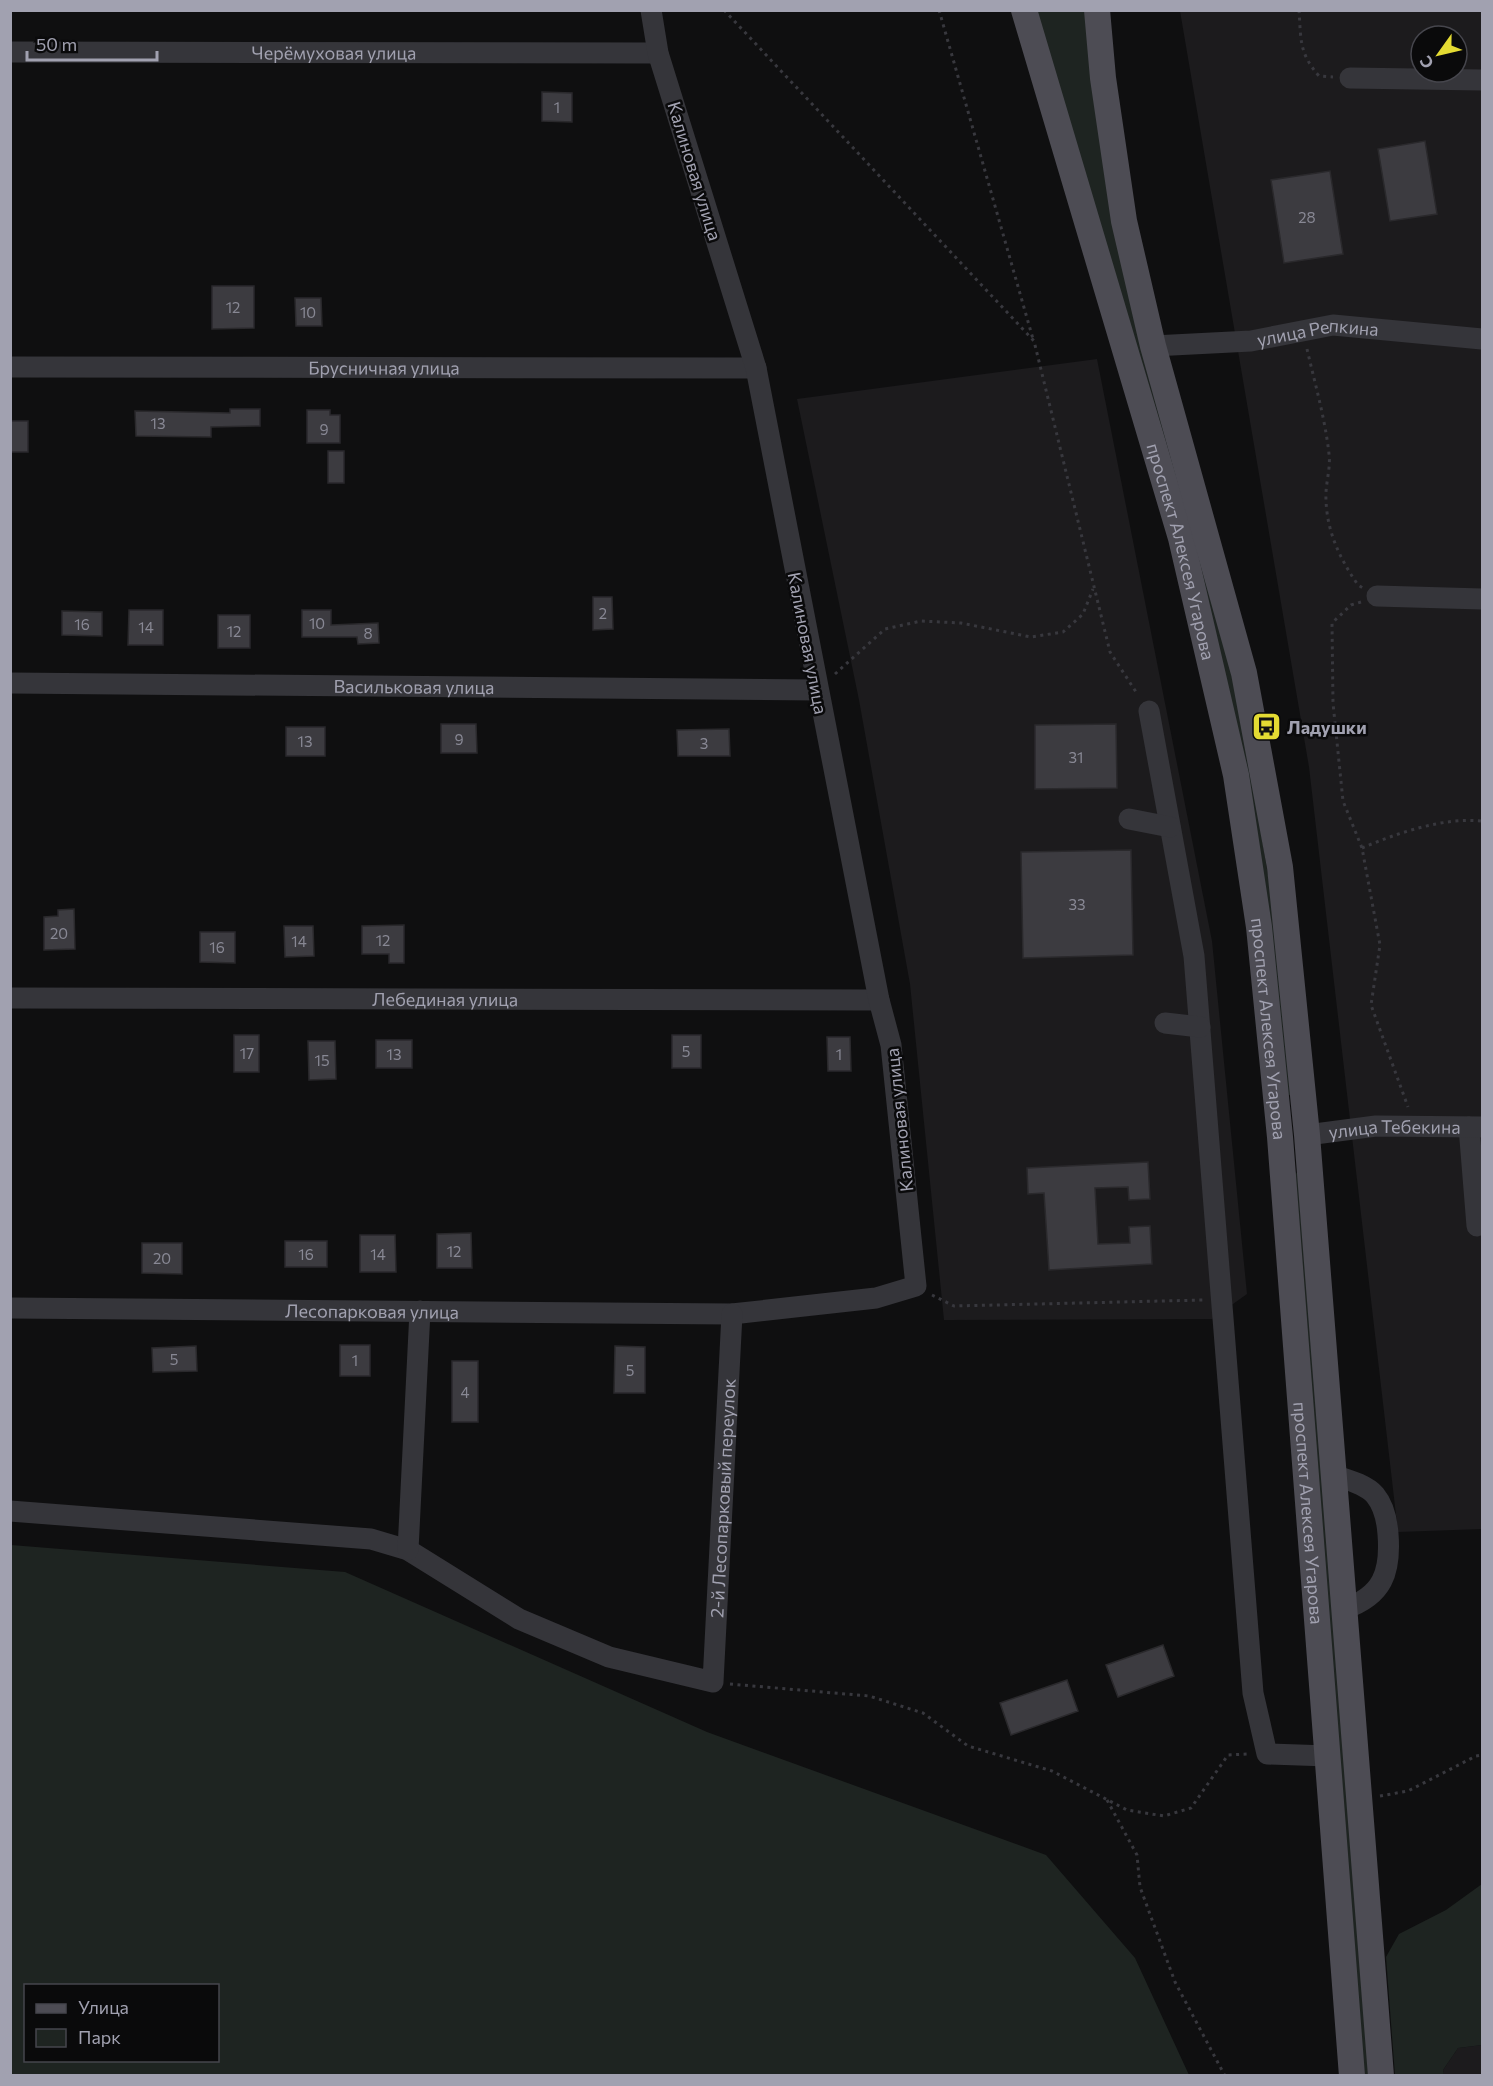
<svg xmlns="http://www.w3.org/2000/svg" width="1493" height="2086" font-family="Commissioner,sans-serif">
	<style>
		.built { fill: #1c1b1d; fill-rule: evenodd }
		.green { fill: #1e2421; fill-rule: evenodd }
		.building { fill: #3c3b40; stroke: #2a292c; stroke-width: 1.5 }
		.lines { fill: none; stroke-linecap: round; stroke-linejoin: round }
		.path { stroke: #38383e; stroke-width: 3; stroke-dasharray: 3 4.5; stroke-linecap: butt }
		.minor { stroke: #35353a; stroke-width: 21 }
		.major { stroke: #4d4c54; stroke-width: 26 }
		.labels { text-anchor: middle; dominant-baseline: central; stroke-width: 5; stroke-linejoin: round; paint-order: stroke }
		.number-label { font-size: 15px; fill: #888894 }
		.street-label { font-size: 18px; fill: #a1a1b0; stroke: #0a0a0b }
		.poi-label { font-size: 18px; font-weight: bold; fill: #a1a1b0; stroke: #0a0a0b; text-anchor: start }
	</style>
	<rect width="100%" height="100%" fill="#0f0f10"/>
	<path class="built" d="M1180,11H1482V1529L1398,1532L1309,767ZM1421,36H1457V72H1421Z
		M1097,359L1212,941L1247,1294L1212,1319L944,1320L910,984L859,700L797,399Z
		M1482,2045V2075H1444L1443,2070L1458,2048Z"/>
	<path class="green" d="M1036,11H1086L1195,523L1243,722L1274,912L1293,1088L1290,1095H1287L1256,843Z
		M1294,1170L1299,1176L1372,2075H1363Z
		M11,1545L345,1572L707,1732L1046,1855L1135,1958L1189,2075H11ZM26,1986H218V2060H26Z
		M1482,1884V2045L1458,2048L1443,2070L1444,2075H1395L1386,1957L1399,1934L1446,1910Z"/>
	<path class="building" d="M542,92L572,93V122L542,121Z
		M1425,141L1437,214L1390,221L1378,149Z
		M1330,171L1343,254L1284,263L1271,180Z
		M212,286H254V328L212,329Z
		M295,298H321L322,326H296Z
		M230,409H260V426L211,427V437L136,436L135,411L230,413Z
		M307,410H330V415H340V443H307Z
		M10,421H28V452H10Z
		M328,451H344V483H328Z
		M593,597H612L613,629L593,630Z
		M129,610H163V645H128Z
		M302,610H331V625L378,623L379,643L358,644L357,637H302Z
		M62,611L102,612V636L62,635Z
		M218,615H250V648H218Z
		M441,724H476L477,753H441Z
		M1116,724L1117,788L1035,789V725Z
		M286,727H325V756H286Z
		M729,729L730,756H678L677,730Z
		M1131,850L1133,955L1023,958L1021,852Z
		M74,909L75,949L44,950V917L58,916V910Z
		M404,925V963H389V954H362V926Z
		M284,926H313L314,956L285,957Z
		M200,932H235V963L200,962Z
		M234,1035H259V1072H234Z
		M672,1035H701V1068H672Z
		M827,1037H850L851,1071H828Z
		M376,1040H412V1068H376Z
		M308,1041H335L336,1079L309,1080Z
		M1148,1162L1150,1199L1129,1200L1128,1187L1095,1188L1098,1244L1130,1243L1129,1227L1150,1226L1152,1264L1049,1270L1044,1193L1028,1194L1027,1168Z
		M471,1233L472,1268H437V1234Z
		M360,1235H395L396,1272H360Z
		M285,1241H327V1267H285Z
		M142,1243H182V1274L142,1273Z
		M340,1345H370V1376H340Z
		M196,1346L197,1371L153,1372L152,1348Z
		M615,1346L645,1347V1393H614Z
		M452,1361H478V1422H452Z
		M1163,1645L1174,1676L1118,1697L1106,1665Z
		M1067,1680L1078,1711L1011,1735L1000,1703Z"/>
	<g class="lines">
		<path class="path" d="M724,10L1034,341L1110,652L1138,695
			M939,10L1033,339
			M1299,10C1301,40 1299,53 1319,76L1333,77
			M1307,349C1315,384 1325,418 1329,454C1331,469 1325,484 1326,500C1327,532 1340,559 1358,585L1363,588
			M1361,602L1351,605L1332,623L1333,703L1343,801L1362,848L1380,945L1371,1005L1408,1107
			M835,674L885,629L921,621L961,623L1031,637L1063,632L1083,614L1093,589
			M1362,848C1397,833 1444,817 1482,821
			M932,1295L954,1306L1204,1300
			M730,1684L869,1696L923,1713L968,1746L1052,1771L1127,1810L1164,1816L1191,1808L1228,1755L1249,1754
			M1380,1796L1408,1791L1476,1756L1482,1755
			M1107,1800L1137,1855L1140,1887L1175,1982L1225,2076"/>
		<g class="minor">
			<path id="s1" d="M10,52L658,53"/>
			<path d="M1350,78L1482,80"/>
			<path id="s2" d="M1153,346L1251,341L1333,325L1482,339"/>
			<path id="s3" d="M10,367L756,368"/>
			<path d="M1377,596L1482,599"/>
			<path id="s4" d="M10,683L817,690"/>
			<path d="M1149,711L1194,956L1253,1693L1267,1754L1328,1756"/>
			<path d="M1129,819L1170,827"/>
			<path id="s5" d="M10,998L879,1000"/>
			<path d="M1165,1023L1200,1027"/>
			<path d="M1469,1127L1477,1226"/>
			<path id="s6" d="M1307,1135L1376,1126L1482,1127"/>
			<path id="s7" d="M10,1308L732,1314L876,1298L916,1286L891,1045L879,1000L756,368L658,53L651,10"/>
			<path d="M1333,1475C1345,1479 1366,1484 1375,1495C1384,1506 1387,1520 1388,1534C1391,1572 1383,1596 1344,1609"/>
			<path id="s8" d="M10,1511L371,1539L408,1550L519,1619L609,1657L713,1682L732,1314"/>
			<path d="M408,1550L420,1311"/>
		</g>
		<g class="major">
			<path id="s9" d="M1024,10L1181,538L1236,775L1259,927L1280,1137L1352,2076"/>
			<path d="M1097,10L1103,78L1124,221L1153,346L1244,673L1280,867L1307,1135L1381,2076"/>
		</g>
	</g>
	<defs>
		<symbol id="bus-square" viewBox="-11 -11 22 22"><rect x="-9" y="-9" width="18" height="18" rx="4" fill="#e4db33" stroke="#0a0a0b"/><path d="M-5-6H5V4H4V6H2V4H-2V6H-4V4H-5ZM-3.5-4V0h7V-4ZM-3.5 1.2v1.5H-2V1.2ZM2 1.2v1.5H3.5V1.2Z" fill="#111"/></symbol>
	</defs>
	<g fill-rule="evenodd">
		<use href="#bus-square" x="1250" y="710" width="33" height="33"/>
	</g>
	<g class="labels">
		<g class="number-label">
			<text x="557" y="107">1</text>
			<text x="1307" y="217">28</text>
			<text x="233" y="307">12</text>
			<text x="308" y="312">10</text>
			<text x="158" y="423">13</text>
			<text x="324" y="429">9</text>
			<text x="603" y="613">2</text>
			<text x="317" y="623">10</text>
			<text x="82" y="624">16</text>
			<text x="146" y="627">14</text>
			<text x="234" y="631">12</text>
			<text x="368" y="633">8</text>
			<text x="459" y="739">9</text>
			<text x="305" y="741">13</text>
			<text x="704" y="743">3</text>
			<text x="1076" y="757">31</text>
			<text x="1077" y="904">33</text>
			<text x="59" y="933">20</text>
			<text x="383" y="940">12</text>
			<text x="299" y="941">14</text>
			<text x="217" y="947">16</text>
			<text x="686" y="1051">5</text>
			<text x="247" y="1053">17</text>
			<text x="394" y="1054">13</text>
			<text x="839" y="1054">1</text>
			<text x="322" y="1060">15</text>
			<text x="454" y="1251">12</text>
			<text x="306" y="1254">16</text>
			<text x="378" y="1254">14</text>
			<text x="162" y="1258">20</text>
			<text x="174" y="1359">5</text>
			<text x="355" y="1360">1</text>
			<text x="630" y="1370">5</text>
			<text x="465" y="1392">4</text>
		</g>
		<g class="street-label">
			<text stroke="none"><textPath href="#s1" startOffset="324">Черёмуховая улица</textPath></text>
			<text transform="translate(695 171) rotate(73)">Калиновая улица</text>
			<text stroke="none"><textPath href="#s2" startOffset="166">улица Репкина</textPath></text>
			<text stroke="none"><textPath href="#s3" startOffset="374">Брусничная улица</textPath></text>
			<text stroke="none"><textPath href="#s9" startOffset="564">проспект Алексея Угарова</textPath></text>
			<text transform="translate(808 643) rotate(79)">Калиновая улица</text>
			<text stroke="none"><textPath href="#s4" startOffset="404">Васильковая улица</textPath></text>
			<text stroke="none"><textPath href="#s5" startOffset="435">Лебединая улица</textPath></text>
			<text stroke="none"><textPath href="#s9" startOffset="1050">проспект Алексея Угарова</textPath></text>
			<text transform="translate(899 1120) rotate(-96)">Калиновая улица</text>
			<text stroke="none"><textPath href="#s6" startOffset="88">улица Тебекина</textPath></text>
			<text stroke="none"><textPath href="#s7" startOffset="362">Лесопарковая улица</textPath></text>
			<text stroke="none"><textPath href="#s8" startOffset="920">2-й Лесопарковый переулок</textPath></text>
			<text stroke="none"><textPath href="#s9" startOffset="1536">проспект Алексея Угарова</textPath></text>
		</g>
		<g class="poi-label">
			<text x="1287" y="727">Ладушки</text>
		</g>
	</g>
	<rect width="1493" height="2086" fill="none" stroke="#a1a1b0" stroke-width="24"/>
	<rect x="24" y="1984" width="195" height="78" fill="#0a0a0b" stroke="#46464d" stroke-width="1.5"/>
	<rect x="36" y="2004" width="30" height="9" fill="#4d4c54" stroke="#46464d" stroke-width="1.5"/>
	<text x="78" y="2014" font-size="18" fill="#a1a1b0">Улица</text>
	<rect x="36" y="2029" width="30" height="18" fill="#1e2421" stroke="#46464d" stroke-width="1.5"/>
	<text x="78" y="2044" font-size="18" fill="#a1a1b0">Парк</text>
	<g transform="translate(1439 54) rotate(236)"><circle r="28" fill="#0a0a0b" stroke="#46464d" stroke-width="1.5"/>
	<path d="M0-4.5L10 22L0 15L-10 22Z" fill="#e4db33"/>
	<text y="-9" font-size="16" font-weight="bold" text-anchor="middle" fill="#a1a1b0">С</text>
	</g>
	<path d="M27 51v9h130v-9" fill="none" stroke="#a1a1b0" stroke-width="3"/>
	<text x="36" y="51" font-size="18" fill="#a1a1b0" stroke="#0a0a0b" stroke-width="4.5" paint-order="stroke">50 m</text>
</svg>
